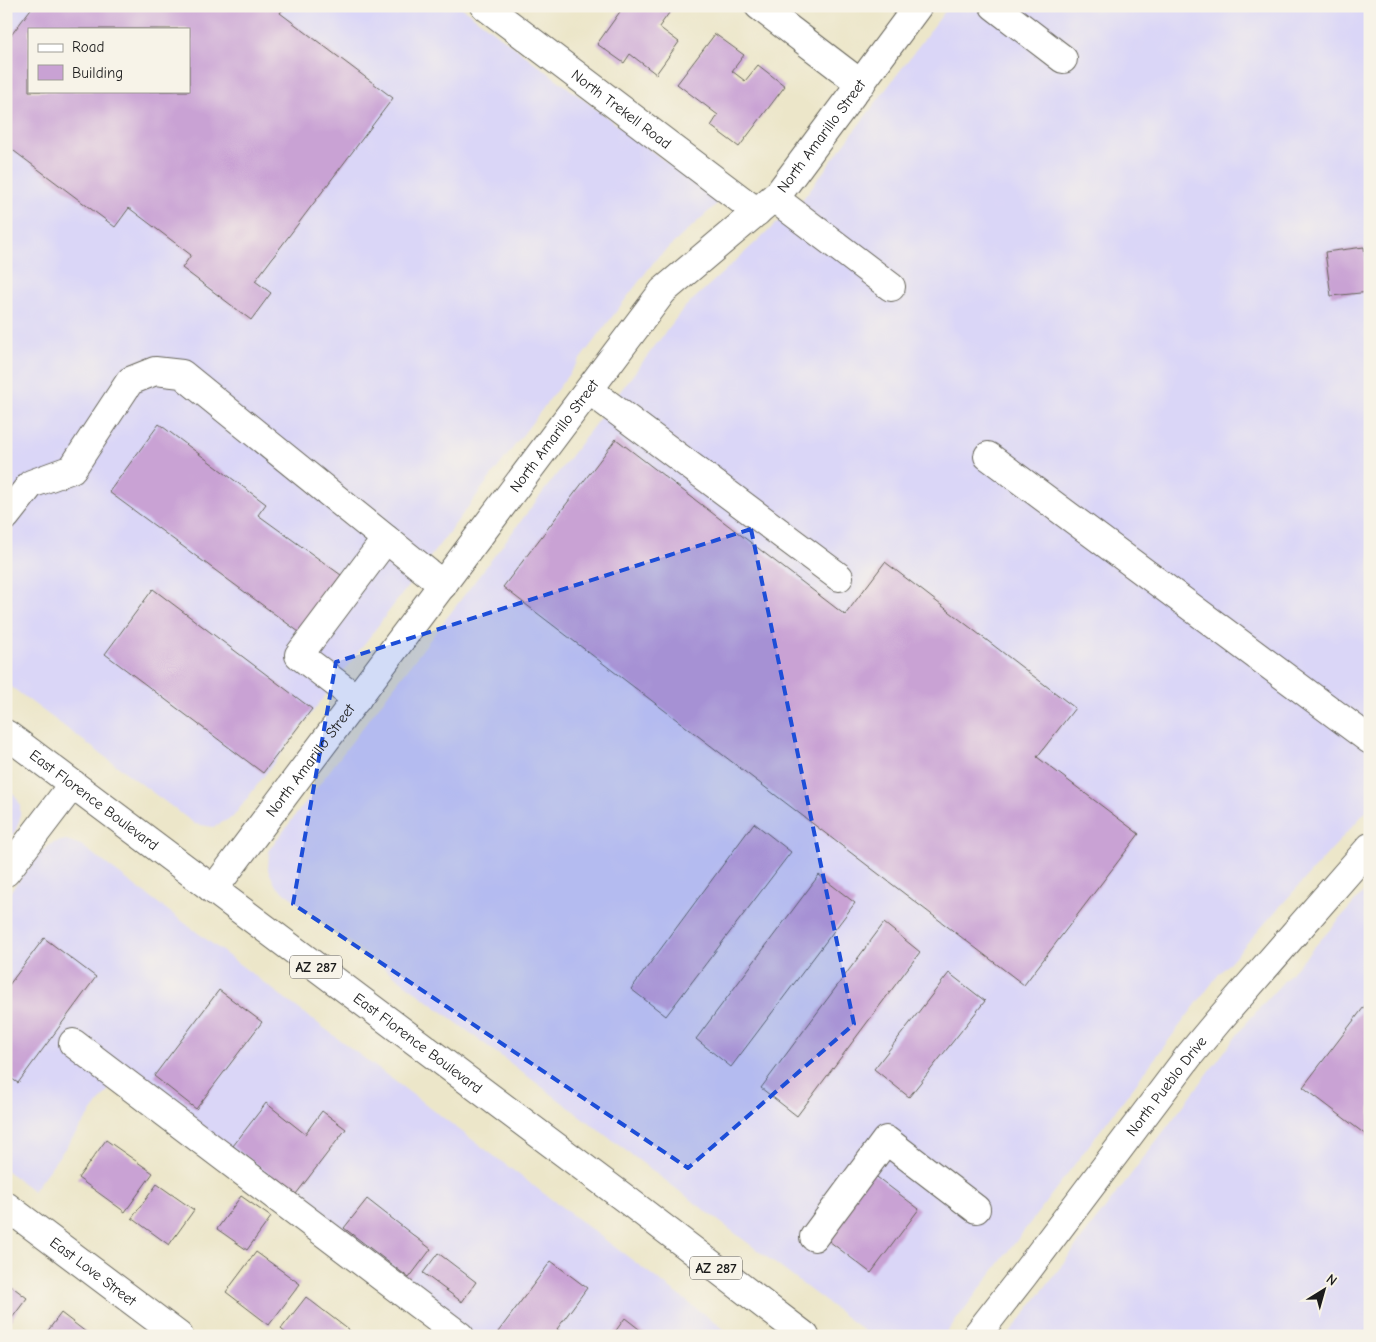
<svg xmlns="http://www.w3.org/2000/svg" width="1376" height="1342" font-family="'Comic Neue',sans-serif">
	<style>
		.built { fill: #dad6f7; fill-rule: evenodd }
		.building { fill: #c9a2d4; fill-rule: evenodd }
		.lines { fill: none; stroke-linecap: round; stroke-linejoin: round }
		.minor-casing { stroke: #656359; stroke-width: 30 }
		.major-casing { stroke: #656359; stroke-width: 30 }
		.minor { stroke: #fff; stroke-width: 28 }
		.major { stroke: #fff; stroke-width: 28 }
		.marked { fill: #1d4ed8; fill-opacity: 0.2; stroke: #1d4ed8; stroke-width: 4; stroke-dasharray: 10 6; stroke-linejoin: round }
		.labels { text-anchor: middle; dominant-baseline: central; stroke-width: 4.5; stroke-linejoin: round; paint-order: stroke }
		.shield { fill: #f7f3e8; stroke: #5e5c59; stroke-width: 1 }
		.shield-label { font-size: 14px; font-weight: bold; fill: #1c1c1c }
		.street-label { font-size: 15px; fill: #1c1c1c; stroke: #f7f3e8 }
	</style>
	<rect width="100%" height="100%" fill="#f7f3e8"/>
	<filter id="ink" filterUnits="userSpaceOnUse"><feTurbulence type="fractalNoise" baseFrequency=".02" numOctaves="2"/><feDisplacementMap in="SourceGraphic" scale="10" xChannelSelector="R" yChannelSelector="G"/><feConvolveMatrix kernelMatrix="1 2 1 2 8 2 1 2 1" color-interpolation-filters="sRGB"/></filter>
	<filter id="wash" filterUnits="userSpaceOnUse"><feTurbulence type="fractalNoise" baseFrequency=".0096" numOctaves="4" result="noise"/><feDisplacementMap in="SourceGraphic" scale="20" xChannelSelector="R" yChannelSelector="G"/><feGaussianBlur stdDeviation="1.12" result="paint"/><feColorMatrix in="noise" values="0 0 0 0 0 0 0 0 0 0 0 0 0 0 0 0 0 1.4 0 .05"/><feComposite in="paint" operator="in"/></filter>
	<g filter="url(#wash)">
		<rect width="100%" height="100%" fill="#ece6c9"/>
		<path class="built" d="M6,6H460L719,202L656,259L233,817L213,827L195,824L6,683ZM29,29H189V91H29Z
			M949,6H1370V807L1219,974L944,1336H871L276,886L268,870L269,850L684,308L802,200Z
			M6,788L14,794L20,804V818L16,830L6,843Z
			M66,840L81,845L733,1336H475L124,1069L33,1191L6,1170V897L42,851L53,843Z
			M1370,885V1336H1008L1247,1022Z"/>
		<g id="blocks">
			<path class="building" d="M33,6H285L280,13L393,98L255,281L271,293L251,320L182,268L191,255L129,208L115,227L6,145V42ZM29,29H189V91H29Z
				M624,6H674L659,27L679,42L656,74L630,54L624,63L597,44Z
				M715,34L744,55L732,71L745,81L758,65L785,86L739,147L711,126L718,115L677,84Z
				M1364,247L1370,292L1331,296L1325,252Z
				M159,424L266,504L258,515L341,575L299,632L109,492Z
				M616,439L845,615L885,562L1075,708L1037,757L1139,834L1024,985L503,587Z
				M153,589L312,709L263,773L105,654Z
				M754,823L791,852L666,1016L631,989Z
				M819,875L855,903L731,1067L696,1039Z
				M884,923L920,952L797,1116L761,1088Z
				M44,938L96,977L18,1083L6,1075V989Z
				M949,973L985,1001L909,1097L874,1069Z
				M219,990L262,1022L196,1109L154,1076Z
				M1370,999V1138L1303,1087Z
				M266,1103L305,1134L322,1111L346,1129L296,1194L233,1146Z
				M106,1140L153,1173L125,1212L78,1178Z
				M869,1171L919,1209L871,1273L821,1235Z
				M157,1184L194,1210L169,1245L132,1218Z
				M241,1196L271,1217L247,1250L217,1229Z
				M367,1199L431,1249L409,1278L344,1228Z
				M256,1252L300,1284L269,1325L226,1292Z
				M438,1253L476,1282L462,1302L423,1273Z
				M551,1261L587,1288L557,1329L565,1336H503L498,1332Z
				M6,1282L27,1298L6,1326Z
				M306,1297L354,1334L353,1336H289L281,1329Z
				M61,1313L91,1336H44Z
				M625,1318L648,1336H612Z"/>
		</g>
	</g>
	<g filter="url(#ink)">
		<use href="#blocks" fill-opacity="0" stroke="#656359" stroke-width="1"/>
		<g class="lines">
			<defs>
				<g id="minor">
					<path id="s1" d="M485,6L757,212"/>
					<path d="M759,6L861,84"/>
					<path d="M994,6L1063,59"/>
					<path d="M774,198L891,287"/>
					<path d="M589,390L839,577"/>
					<path d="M988,456L1370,740"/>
					<path d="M6,516L31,484L72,469L130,381L155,371L182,374L443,585"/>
					<path d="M357,699L299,655L386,539"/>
					<path d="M6,872L73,784"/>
					<path id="s2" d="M213,890L663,291L779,193L918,6"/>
					<path d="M73,1043L460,1336"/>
					<path id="s3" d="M6,1206L179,1336"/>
					<path d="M814,1237L886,1140L976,1209"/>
					<path id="s4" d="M976,1336L1023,1276L1188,1057L1218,1021L1370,847"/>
				</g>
				<g id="major">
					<path id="s5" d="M6,734L627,1200L805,1336"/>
				</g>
			</defs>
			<use href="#minor" class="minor-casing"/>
			<use href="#major" class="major-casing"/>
			<use href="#minor" class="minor"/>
			<use href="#major" class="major"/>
		</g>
	</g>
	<path class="marked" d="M751,529L854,1024L688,1168L293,904L336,662Z"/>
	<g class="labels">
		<g class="shield">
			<rect x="290" y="955.5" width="52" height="23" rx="4"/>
			<rect x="690" y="1256.5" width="52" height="23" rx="4"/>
		</g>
		<g class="shield-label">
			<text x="316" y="967">AZ 287</text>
			<text x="716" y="1268">AZ 287</text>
		</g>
		<g class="street-label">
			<text stroke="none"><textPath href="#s1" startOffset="171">North Trekell Road</textPath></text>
			<text stroke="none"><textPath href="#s2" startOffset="972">North Amarillo Street</textPath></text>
			<text stroke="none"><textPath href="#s2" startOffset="568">North Amarillo Street</textPath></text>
			<text stroke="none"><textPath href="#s2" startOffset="162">North Amarillo Street</textPath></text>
			<text stroke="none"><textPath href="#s5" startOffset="110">East Florence Boulevard</textPath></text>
			<text stroke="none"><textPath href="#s5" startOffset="515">East Florence Boulevard</textPath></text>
			<text stroke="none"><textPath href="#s4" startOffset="314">North Pueblo Drive</textPath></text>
			<text stroke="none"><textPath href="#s3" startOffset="109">East Love Street</textPath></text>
		</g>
	</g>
	<rect width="1376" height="1342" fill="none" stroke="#f7f3e8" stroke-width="25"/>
	<rect x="28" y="28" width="162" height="65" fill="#f7f3e8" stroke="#9f9d96"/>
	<rect x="38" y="44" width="25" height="8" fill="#ffffff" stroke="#9f9d96"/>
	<text x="72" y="52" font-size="15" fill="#1c1c1c">Road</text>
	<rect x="38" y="65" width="25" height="15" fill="#c9a2d4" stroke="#9f9d96"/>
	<text x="72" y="78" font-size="15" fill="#1c1c1c">Building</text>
	<g transform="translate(1324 1290) rotate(37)" stroke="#f7f3e8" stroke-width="4" paint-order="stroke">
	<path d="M0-4L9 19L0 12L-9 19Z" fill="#1c1c1c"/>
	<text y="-8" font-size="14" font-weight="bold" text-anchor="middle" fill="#1c1c1c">N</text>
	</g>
</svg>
